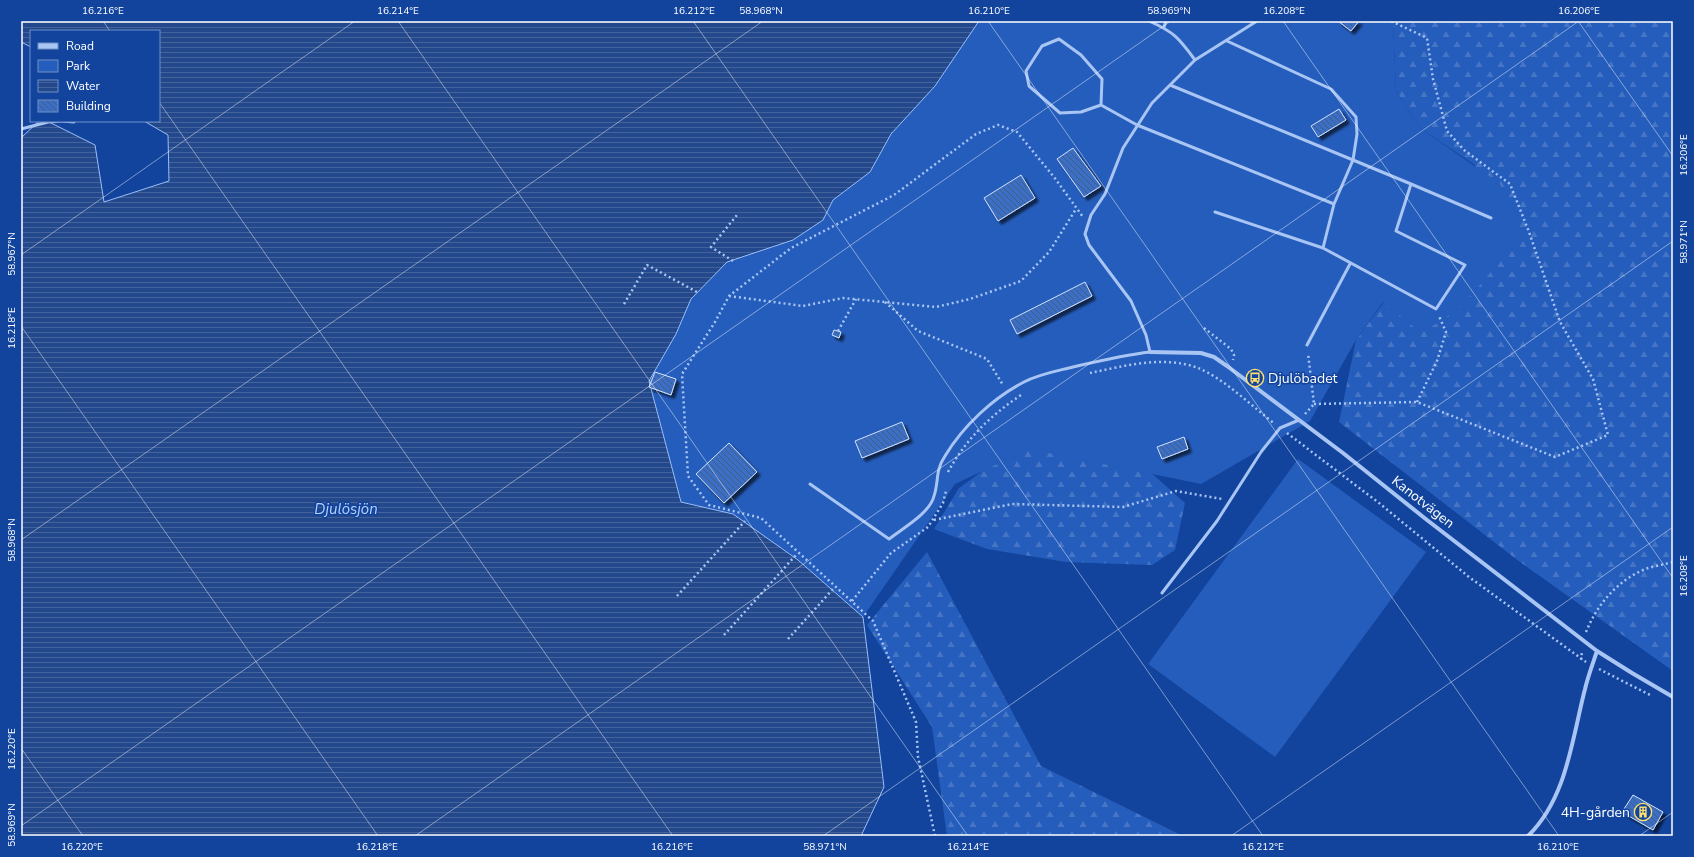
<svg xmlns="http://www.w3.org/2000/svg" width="1694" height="857" font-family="'Nunito Sans',sans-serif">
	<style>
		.forest { fill: url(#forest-firs) }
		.green { fill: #255dbc }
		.water { fill: url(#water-rules); stroke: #9bbff7 }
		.building { fill: url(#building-back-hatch); stroke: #d1e2fe; filter: url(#shadow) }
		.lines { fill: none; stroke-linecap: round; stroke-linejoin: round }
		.path { stroke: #a9c5f4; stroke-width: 2.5; stroke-dasharray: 2 3; stroke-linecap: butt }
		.lane { stroke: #a9c5f4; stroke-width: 3 }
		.street { stroke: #a9c5f4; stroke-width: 4 }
		.ticks { fill: none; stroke: #fff; stroke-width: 1; stroke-opacity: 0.45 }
		.labels { text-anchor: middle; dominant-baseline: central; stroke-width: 3; stroke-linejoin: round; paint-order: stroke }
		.poi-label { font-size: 14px; fill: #fff; stroke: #12449e; text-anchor: start }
		.street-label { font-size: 14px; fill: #fff; stroke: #12449e }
		.water-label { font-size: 15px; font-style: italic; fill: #b5d0fb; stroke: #12449e }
		.neatline { fill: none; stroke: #fff; stroke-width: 1.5 }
		.ticks-label { font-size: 10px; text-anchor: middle; fill: #fff }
	</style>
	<defs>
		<pattern id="forest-firs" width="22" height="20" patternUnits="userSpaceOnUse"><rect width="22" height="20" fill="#255dbc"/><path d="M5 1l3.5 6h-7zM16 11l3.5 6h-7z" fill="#4675c6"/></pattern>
		<pattern id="water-rules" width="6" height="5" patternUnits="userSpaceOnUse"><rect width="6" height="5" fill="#23488c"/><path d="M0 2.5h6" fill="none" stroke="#44639d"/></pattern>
		<pattern id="building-back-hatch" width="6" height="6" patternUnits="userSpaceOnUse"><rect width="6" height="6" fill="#3b6ec5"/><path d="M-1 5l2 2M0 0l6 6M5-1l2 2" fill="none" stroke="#445b82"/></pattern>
		<filter id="shadow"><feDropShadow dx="3.5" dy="3.5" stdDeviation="1" flood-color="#0009"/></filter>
	</defs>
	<rect width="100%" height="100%" fill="#12449e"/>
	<path class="forest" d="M1393,21H1673V671L1516,559L1339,422L1356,340L1384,302L1420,331L1475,165L1420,128L1396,91Z
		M1106,433L1185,503L1175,550L1152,565L1066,562L987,549L934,529L959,488L1027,439Z
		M927,552L1041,766L1183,836H947L932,727L867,625Z"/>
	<path class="green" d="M979,21H1393L1396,91L1420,128L1499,183L1517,212L1518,236C1490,272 1464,314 1420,332L1383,302L1356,340L1310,421L1201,484L1030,449L955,484L863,617L798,560L733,514L681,502L649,381L676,334L691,299L727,262L793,240L823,220L833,200L870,172L891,134L935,86Z
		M1298,459L1426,552L1275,757L1148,664Z"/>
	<path class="water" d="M21,21H979L935,86L891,134L870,172L833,200L823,220L793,240L727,262L691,299L676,334L649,381L681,502L733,514L798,560L863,617L884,787L861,836H21V138L39,121H47L95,145L104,202L169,181L168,135L144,121H159V31H31V47L21,42Z"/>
	<path class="building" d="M1338,21H1359L1351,31Z
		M1339,109L1346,120L1318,137L1311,126Z
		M1073,148L1101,186L1084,197L1057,159Z
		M1021,175L1035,198L998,221L984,198Z
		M1085,282L1092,296L1017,334L1010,320Z
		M834,330L841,332L839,338L832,335Z
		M655,372L676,379L671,395L649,387Z
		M902,422L909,439L862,458L855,441Z
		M1184,437L1188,449L1162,459L1157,447Z
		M729,443L757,472L724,503L696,474Z
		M1633,795L1663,812L1653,830L1622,812Z"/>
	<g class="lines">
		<path class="path" d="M733,261L711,247L737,215
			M729,296L803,306L843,298L936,307L970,299L1021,281L1049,252L1076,209
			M885,302L918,331L987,359L1003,385
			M624,304L647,265L697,292
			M1204,328L1231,349L1234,355L1233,360
			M838,331L856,299
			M1090,373C1124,366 1164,355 1198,368C1222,377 1254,408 1275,424
			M1417,402L1437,361L1446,332L1439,316
			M1314,404L1417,402L1555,457L1608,435L1593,379L1560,322L1529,232L1510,184L1464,150L1447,131L1433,79L1427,38L1391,21
			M1305,414L1314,404L1308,353
			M1287,433L1379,503L1469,577L1586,662
			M948,472C966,439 990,416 1021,395
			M934,520L1012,504L1123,507L1176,491L1222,499
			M677,596L745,521
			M852,601L891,553L928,527L943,503L946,491
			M1586,632C1597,605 1616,582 1643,570C1652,566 1663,565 1673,562
			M724,635L796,555
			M788,639L833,589
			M1581,660L1582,651
			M1599,669L1650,695
			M935,836L918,757L916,722L873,621L761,518L709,505L688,476L682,374L715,322L729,296L791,248L894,195L976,134L998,125L1017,132L1054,177L1083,217"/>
		<path class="lane" d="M1149,21C1174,32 1179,38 1195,60
			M1164,27L1166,21
			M1227,41L1331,89L1356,117L1357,134L1353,160L1411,184L1396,231L1465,265L1436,309L1323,248
			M1170,85L1353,160L1334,204
			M1101,105L1102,79L1081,55L1059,39L1042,46L1026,71L1029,86L1060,113L1081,112L1101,105L1137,125L1334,204L1323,248L1215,212
			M62,121L74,122
			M21,129L48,122L61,121
			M1411,184L1491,218
			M1307,345L1350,264
			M810,484L889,539C903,528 930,513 934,496C939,481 935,471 945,456C963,426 993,398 1024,382C1039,374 1057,371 1073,367C1099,361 1124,355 1150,352L1146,335L1131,301L1089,245L1085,234L1091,215L1105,194L1123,148L1152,103L1195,60L1257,21
			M1162,593L1217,521L1261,452L1280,428L1299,420"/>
		<path class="street" d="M1150,352L1201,353L1214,357L1227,366L1343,453L1427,520L1597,651L1632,673L1673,697
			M1528,836C1567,798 1572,739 1585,689C1588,676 1593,663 1597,651"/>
	</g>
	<path class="ticks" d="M103,21L110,31M398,21L968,836M693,21L1263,836M988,21L1559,836M1283,21L1673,578M1578,21L1673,156M159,102L673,836M21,255L355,21M21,326L378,836M21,540L763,21M21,748L83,836M21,826L1171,21M415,836L1579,21M823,836L1673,241M1231,836L1673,527M1639,836L1673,812"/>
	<defs>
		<symbol id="bus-ring" viewBox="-11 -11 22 22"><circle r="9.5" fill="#12449e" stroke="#ffe06c" stroke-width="1.5"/><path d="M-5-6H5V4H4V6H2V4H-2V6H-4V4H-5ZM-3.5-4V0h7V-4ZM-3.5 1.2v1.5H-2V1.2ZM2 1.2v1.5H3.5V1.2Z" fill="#ffe06c"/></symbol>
		<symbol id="building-ring" viewBox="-11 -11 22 22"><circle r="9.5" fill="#12449e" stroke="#ffe06c" stroke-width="1.5"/><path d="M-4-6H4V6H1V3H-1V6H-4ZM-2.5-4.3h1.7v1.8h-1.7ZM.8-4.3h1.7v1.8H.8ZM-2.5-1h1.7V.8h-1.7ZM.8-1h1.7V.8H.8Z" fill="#ffe06c"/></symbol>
	</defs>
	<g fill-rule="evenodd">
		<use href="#bus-ring" x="1245" y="368" width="20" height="20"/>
		<use href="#building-ring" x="1633" y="802" width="20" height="20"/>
	</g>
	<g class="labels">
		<g class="poi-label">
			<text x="1268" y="378">Djulöbadet</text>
			<text x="1630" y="812" text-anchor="end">4H-gården</text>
		</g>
		<g class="street-label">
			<text transform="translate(1423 502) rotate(38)">Kanotvägen</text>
		</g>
		<g class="water-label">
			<text x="346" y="509">Djulösjön</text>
		</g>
	</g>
	<rect width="1694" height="857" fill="none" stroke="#12449e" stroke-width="44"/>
	<rect x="30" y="30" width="130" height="92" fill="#12449e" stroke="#718fc5"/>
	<rect x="38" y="43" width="20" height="6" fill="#a9c5f4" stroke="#718fc5"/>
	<text x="66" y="50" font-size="12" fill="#ffffff">Road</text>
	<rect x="38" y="60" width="20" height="12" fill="#255dbc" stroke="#718fc5"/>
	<text x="66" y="70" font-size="12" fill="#ffffff">Park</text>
	<rect x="38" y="80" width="20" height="12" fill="url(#water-rules)" stroke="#718fc5"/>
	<text x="66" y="90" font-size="12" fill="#ffffff">Water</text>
	<rect x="38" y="100" width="20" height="12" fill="url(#building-back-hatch)" stroke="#718fc5"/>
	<text x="66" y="110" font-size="12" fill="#ffffff">Building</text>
	<rect x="22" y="22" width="1650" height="813" class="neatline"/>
	<g class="ticks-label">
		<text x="103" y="14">16.216°E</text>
		<text x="398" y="14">16.214°E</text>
		<text x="694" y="14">16.212°E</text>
		<text x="761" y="14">58.968°N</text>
		<text x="989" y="14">16.210°E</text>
		<text x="1169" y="14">58.969°N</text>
		<text x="1284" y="14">16.208°E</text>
		<text x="1579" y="14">16.206°E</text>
		<text transform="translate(1683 155) rotate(-90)" y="4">16.206°E</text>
		<text transform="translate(1683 242) rotate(-90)" y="4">58.971°N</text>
		<text transform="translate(11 254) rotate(-90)" y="4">58.967°N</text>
		<text transform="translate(11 328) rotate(-90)" y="4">16.218°E</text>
		<text transform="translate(11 540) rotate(-90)" y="4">58.968°N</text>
		<text transform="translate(1683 576) rotate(-90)" y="4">16.208°E</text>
		<text transform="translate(11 749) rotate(-90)" y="4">16.220°E</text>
		<text transform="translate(11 825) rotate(-90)" y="4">58.969°N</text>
		<text x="82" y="850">16.220°E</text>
		<text x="377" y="850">16.218°E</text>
		<text x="672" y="850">16.216°E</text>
		<text x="825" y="850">58.971°N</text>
		<text x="968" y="850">16.214°E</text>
		<text x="1263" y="850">16.212°E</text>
		<text x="1558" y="850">16.210°E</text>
	</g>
</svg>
